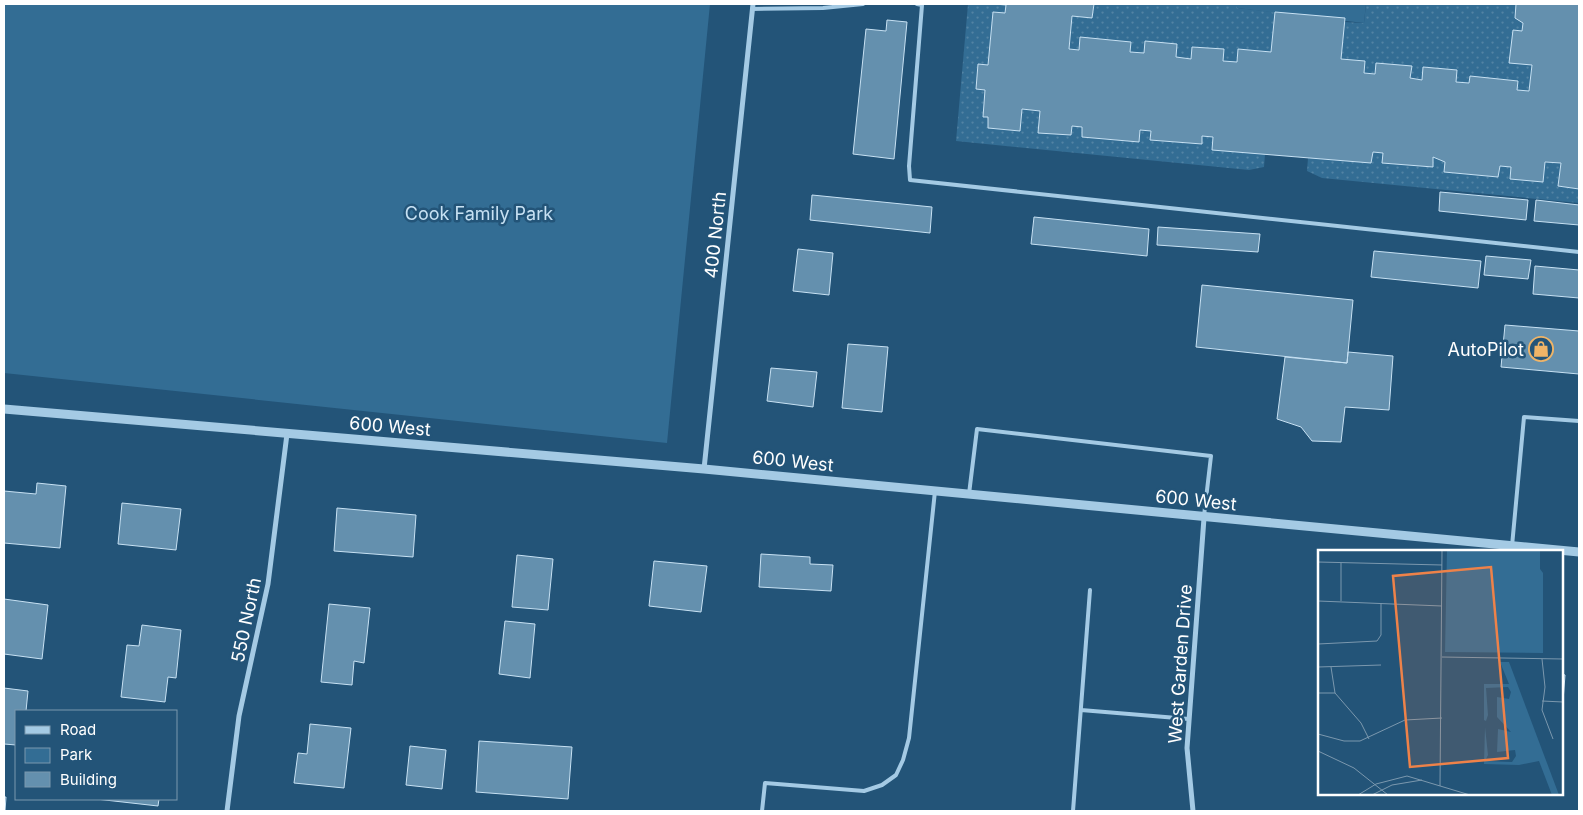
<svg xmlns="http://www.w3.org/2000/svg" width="1583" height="815" font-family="Inter,sans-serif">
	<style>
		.grass { fill: url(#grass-dots) }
		.park { fill: #336d94 }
		.building { fill: #6490ae; stroke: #c7e1f3 }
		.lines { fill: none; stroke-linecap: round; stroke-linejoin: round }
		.service { stroke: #a4cae4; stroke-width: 4 }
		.minor { stroke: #a4cae4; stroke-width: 5 }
		.tertiary { stroke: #a4cae4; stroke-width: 9 }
		.labels { text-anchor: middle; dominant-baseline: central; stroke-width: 5; stroke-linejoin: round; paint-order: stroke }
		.park-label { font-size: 18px; fill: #c7e1f3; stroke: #235478 }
		.street-label { font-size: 18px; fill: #fff; stroke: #235478 }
		.poi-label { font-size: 18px; fill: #fff; stroke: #235478; text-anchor: end }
		.inset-road { fill: none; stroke: #7b98ae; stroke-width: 1 }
		.view { fill: #ee8249; fill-opacity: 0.15; stroke: #ee8249; stroke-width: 2.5 }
		.inset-edge { fill: none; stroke: #fff; stroke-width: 2.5 }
	</style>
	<defs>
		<pattern id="grass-dots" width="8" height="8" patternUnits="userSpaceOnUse" patternTransform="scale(1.25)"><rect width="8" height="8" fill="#336d94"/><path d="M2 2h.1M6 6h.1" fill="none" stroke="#5283a4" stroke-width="1.8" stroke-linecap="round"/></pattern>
	</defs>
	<rect width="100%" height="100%" fill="#235478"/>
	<path class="grass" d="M968,4L1006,5L1005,13L993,12L988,65L978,64L976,88L985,90L983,116L988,117V128L1020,131L1022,109L1040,111L1038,133L1071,135L1072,126L1082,127V137L1138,142L1140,130L1151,131L1150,140L1201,144L1202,136L1213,137L1265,154L1264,167L1249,170L956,141Z
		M1094,4H1237V8L1275,12L1271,52L1238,49L1237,62L1223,61L1224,49L1192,47L1191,59L1176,57L1177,44L1145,41L1144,53L1130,52L1131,42L1080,37L1079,50L1069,49L1072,16L1092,18Z
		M1366,4H1516L1515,18L1523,19L1522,31H1513L1510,62L1532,65L1529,91L1517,90V81L1470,76L1469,83L1456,82L1457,70L1424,67L1422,80L1410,78L1411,66L1377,63L1375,74L1364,73V61L1341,59L1343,22L1364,23Z
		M1373,152L1383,153V163L1432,167L1433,157L1446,158L1444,172L1498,177L1500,166C1520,168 1540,161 1561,163L1558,186L1579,189V203L1322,178L1307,171L1308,158L1371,163Z"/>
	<path class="park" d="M4,4H710L667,443L4,373Z
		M1237,4H1366L1364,23L1237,8Z"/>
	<path class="building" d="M994,4H1094L1092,18L1072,16L1069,49L1079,50L1080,37L1131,42L1130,52L1144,53L1145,41L1177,44L1176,57L1191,59L1192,47L1224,49L1223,61L1237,62L1238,49L1271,52L1275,12L1345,18L1341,59L1365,61L1364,73L1375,74L1376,63L1412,66L1410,78L1422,80L1423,67L1457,70L1456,82L1469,83L1470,76L1518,81L1517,90L1529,91L1532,65L1509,63L1513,30L1522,31L1523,23L1515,18L1516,4H1579V189L1558,186L1561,163L1545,162L1543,182L1510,179L1511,167L1500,166L1498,177L1444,172L1445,162L1433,157V167L1382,163L1383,153L1373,152L1371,163L1212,150L1213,137L1202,136V144L1150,140L1151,131L1140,130L1139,142L1082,137V127L1072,126L1071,135L1038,133L1040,111L1022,109L1020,131L988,128V117H983L985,90L976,89L978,64L988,65L993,12L1005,13L1006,5Z
		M887,20L907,22L894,159L853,154L866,29L886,31Z
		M1440,192L1528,200L1526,220L1439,211Z
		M812,195L932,207L930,233L810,220Z
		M1536,200L1579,205V225L1534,221Z
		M1034,217L1149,229L1147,256L1031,244Z
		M1158,227L1260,234L1258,252L1157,245Z
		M798,249L833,253L829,295L793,291Z
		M1374,251L1481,261L1478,288L1371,277Z
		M1486,256L1531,260L1528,279L1484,275Z
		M1535,266L1579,270V298L1533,294Z
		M1202,285L1353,300L1347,363L1196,347Z
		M1505,325L1579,331V374L1501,367Z
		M848,344L888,347L882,412L842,408Z
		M1348,352L1393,356L1389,410L1345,407L1341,442L1312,441L1301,427L1277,419L1285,357L1347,363Z
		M771,368L817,372L813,407L767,401Z
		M37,483L66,486L60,548L4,543V491L36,494Z
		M122,503L181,509L176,550L118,544Z
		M337,508L416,515L413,557L334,551Z
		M761,554L810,557V564L833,565L831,591L759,587Z
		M517,555L553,559L548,610L512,607Z
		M654,561L707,566L701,612L649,606Z
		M4,599L48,605L42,659L4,654Z
		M329,604L370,608L364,663L354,661L352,685L321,682Z
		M505,621L535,624L530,678L499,674Z
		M142,625L181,630L176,678L168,677L165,702L121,697L127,645L139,646Z
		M1562,674L1565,675L1562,714Z
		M4,688L28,691L26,711H16V745L4,744Z
		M310,724L351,728L344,788L294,783L298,753L307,754Z
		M479,741L572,747L568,799L476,792Z
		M410,746L446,750L442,789L406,785Z
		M4,797H6L5,811H4Z
		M96,799H159L158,806Z"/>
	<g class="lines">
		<path class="service" d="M917,4L922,5L909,166L910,180L1579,252
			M752,9L823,8L863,4
			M969,494L977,429L1211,456L1204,516
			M1512,546L1524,417L1579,421
			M1081,710L1189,719
			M762,811L765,783L864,791L882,785L896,775L903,760L909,738L935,491
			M1073,811L1090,590"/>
		<path class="minor" d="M704,469L753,4
			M227,811L239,716L268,584L287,434
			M1193,811L1187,748L1204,518"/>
		<path class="tertiary" d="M4,409L704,469L1579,552"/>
	</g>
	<defs>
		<symbol id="shop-ring" viewBox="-11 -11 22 22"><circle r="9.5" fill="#235478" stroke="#efb467" stroke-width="1.5"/><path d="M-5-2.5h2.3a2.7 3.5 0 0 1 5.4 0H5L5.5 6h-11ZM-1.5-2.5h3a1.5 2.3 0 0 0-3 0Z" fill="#efb467"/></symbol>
	</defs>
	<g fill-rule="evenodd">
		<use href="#shop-ring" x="1527" y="335" width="28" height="28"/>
	</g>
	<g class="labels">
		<g class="park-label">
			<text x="479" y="213">Cook Family Park</text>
		</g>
		<g class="street-label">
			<text transform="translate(715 235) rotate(-84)">400 North</text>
			<text transform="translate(390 426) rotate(5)">600 West</text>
			<text transform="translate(793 461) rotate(6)">600 West</text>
			<text transform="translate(1196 500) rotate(6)">600 West</text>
			<text transform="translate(246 620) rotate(-78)">550 North</text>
			<text transform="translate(1180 664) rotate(-86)">West Garden Drive</text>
		</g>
		<g class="poi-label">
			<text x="1524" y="349">AutoPilot</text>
		</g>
	</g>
	<g transform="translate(1318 550)">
		<rect width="245" height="245" fill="#235478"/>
		<path d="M182,112H191L241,245H234L221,211L201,215L166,214L167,177L170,205L167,211L194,212L198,206L197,200L179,202L180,179L193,182L179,167V147L191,149L193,142L190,137L168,138L170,165L168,171L166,170V134H191Z" fill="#336d94"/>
		<path d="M129,0H222V19L225,23V103L127,102Z" fill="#336d94"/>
		<path class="inset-road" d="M0,12L124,15M0,51L124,56M23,51V13M0,94L59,91L63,85V53M124,107L245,109M224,109L227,137L224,160L235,189M0,117L63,115M13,117L17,143M0,143H17L43,173L51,189M224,151L245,152M0,184L26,191H42L87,170L124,168M0,201L36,218L70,245M122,236L124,0M40,245L58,234L89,226L152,245M54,245L74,235L104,230"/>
		<path class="view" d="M173,17L190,208L92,217L75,26Z"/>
		<rect width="245" height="245" class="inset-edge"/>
	</g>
	<rect width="1583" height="815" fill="none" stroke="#ffffff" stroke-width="10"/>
	<rect x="15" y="710" width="162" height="90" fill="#235478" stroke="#7b98ae"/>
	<rect x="25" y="726" width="25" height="8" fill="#a4cae4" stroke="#7b98ae"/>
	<text x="60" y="735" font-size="15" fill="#ffffff">Road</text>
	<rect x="25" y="748" width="25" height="15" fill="#336d94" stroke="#7b98ae"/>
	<text x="60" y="760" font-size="15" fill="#ffffff">Park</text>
	<rect x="25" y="772" width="25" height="15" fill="#6490ae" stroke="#7b98ae"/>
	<text x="60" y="785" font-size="15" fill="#ffffff">Building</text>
</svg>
